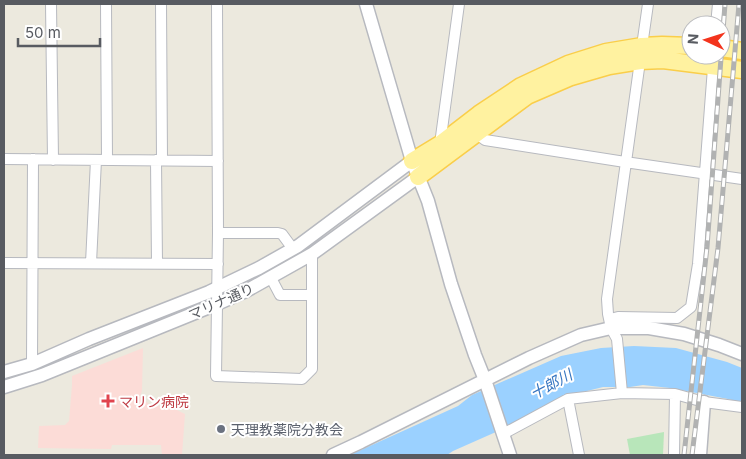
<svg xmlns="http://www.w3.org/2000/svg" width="746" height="459" font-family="Inter,'Noto Sans JP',sans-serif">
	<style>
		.medical { fill: #fcdcd7 }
		.green { fill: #b8e6ba }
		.water { fill: #9bd1ff }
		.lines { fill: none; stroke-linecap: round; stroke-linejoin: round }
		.minor-casing { stroke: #b7b9bf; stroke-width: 12 }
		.tertiary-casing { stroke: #b7b9bf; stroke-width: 15 }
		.primary-casing { stroke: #face4a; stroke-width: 19 }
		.minor { stroke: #fff; stroke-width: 10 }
		.tertiary { stroke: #fff; stroke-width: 12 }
		.primary { stroke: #fff2a0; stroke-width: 16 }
		.rail-casing { stroke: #b1b2b2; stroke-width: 5 }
		.rail { stroke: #fff; stroke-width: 3; stroke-dasharray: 9; stroke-linecap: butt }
		.health-dot { fill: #e0444e; stroke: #fff; stroke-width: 2 }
		.worship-dot { fill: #6b7280; stroke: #fff; stroke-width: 2 }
		.labels { text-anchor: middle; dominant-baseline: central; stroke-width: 4; stroke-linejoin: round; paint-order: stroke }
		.street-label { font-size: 14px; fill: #585b61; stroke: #fff }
		.health-label { font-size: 14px; fill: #be3a42; stroke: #fff; text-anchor: start }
		.worship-label { font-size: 14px; fill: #5b616d; stroke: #fff; text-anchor: start }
		.water-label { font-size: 15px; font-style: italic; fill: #3675c0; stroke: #fff }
	</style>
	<rect width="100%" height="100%" fill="#ece9de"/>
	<path class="medical" d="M143,348L142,391L140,396L150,405L173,408L185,414L182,455H162L161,445H112L111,449L38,448L39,426L65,425L69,421L72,385V376Z"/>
	<path class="green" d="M664,432L663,455H630L627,439Z"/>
	<path class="water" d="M634,346L676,348L727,362L742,368V403L728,399L670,388L643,385L630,387H603L559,398L514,424L453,451L447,455H350L458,406L472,395L561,356L601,348Z"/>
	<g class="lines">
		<defs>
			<path id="minor" d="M51,4L53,160
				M106,4L107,160
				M161,4L162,160
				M217,4L218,233L216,376L302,379L312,369V254
				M716,25L718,4
				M642,46L648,4
				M640,61L607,299L608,314L611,328L617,339L622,393L675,394L704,402L742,407
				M477,134L485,140L625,162L742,179
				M440,144L459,4
				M4,159L218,161
				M156,160L157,263
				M218,233H278L282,234L293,249
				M4,263L218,264
				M91,263L96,160
				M271,278L280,295H312
				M610,319L618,317L677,318L691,307L698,264L714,55
				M32,364L33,159
				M568,399L579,455
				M503,434L568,399L622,393
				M674,455L675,394"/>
			<path id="tertiary" d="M366,4L412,161L428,201L451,284L475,355L485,380L510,455
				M4,372L32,364L89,339L209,292L259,268L298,246L412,161
				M4,387L42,375L217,304L246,291L312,254L418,177
				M333,455L361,442L529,358L581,335L611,328H649L684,334L719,345L742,354
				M700,455L704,402"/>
			<path id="primary" d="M721,48L742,51
				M412,161L440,144L479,114L521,86L568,64L606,52L642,46L662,45L691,46
				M418,177L527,96L571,77L609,66L640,61L663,60L742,70"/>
		</defs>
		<use href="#minor" class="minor-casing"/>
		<use href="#tertiary" class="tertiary-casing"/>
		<use href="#primary" class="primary-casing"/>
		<use href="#minor" class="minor"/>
		<use href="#tertiary" class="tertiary"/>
		<use href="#primary" class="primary"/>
		<defs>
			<path id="rail" d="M684,455L707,247L725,4
				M692,455L718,248L739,4"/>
		</defs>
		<use href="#rail" class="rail-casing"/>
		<use href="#rail" class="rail"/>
	</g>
	<path class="health-dot" d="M105.5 393.5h5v5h5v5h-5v5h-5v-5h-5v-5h5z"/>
	<circle class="worship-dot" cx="221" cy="429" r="5"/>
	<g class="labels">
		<g class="street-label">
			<text transform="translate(221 301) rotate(-24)">マリナ通り</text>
		</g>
		<g class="health-label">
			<text x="119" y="401">マリン病院</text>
		</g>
		<g class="worship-label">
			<text x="231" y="429">天理教薬院分教会</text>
		</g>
		<g class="water-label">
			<text transform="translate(551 384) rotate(-28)">十郎川</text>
		</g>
	</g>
	<rect width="746" height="459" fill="none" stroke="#585b61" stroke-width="10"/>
	<g transform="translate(706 40) rotate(274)"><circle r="24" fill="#ffffff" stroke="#bcbdc0"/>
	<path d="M0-4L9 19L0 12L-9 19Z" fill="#f3341d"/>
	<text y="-8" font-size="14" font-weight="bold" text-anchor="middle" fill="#585b61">N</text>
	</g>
	<path d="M18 38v8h82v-8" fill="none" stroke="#585b61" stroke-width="2.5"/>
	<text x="25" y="38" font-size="15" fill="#585b61" stroke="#ffffff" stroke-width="4" paint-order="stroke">50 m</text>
</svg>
